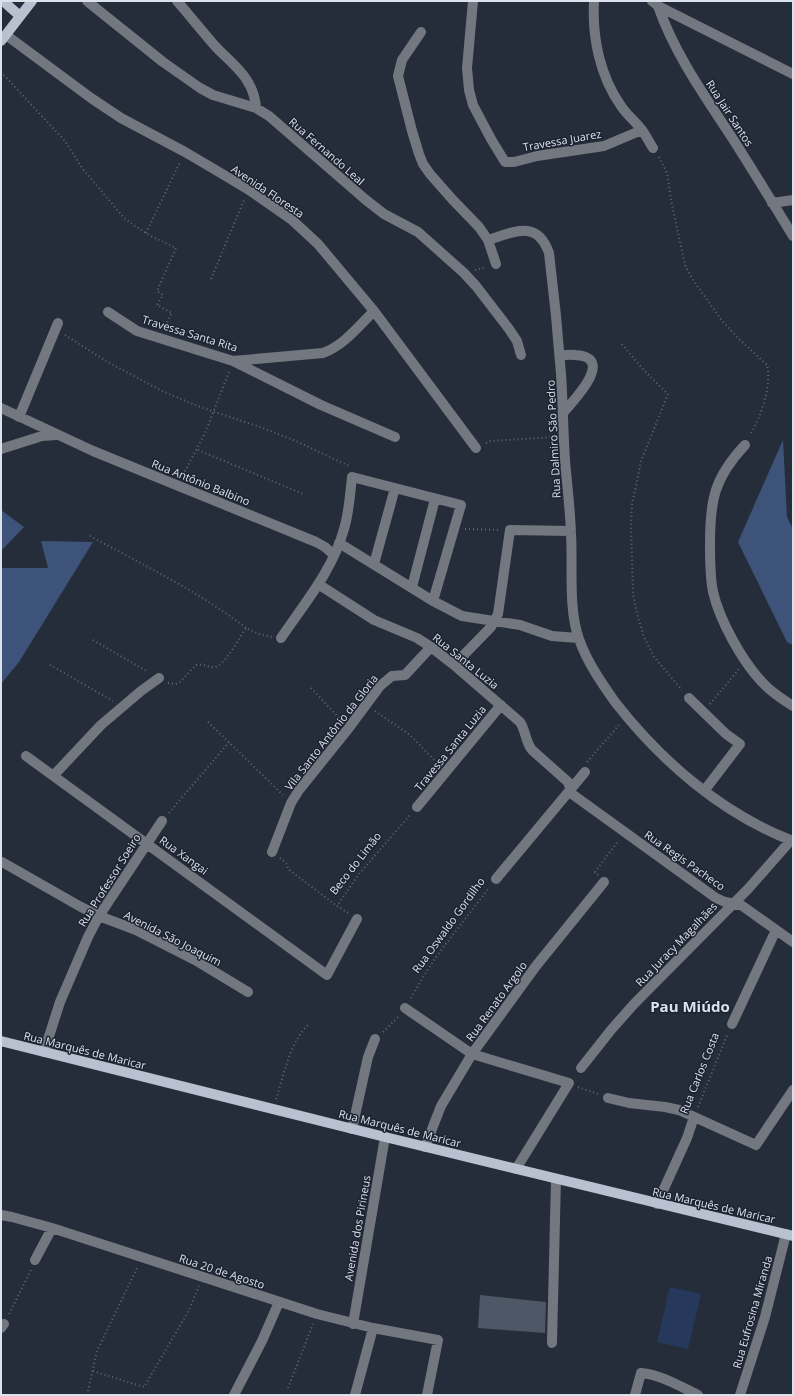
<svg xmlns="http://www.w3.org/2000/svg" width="794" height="1396" font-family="'Open Sans',sans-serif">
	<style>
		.green { fill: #26395d }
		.forest { fill: #3e5379 }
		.building { fill: #4e5766 }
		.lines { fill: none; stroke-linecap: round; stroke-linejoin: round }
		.path { stroke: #616875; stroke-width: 2; stroke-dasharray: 1 3; stroke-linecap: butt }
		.minor { stroke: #73777f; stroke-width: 10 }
		.major { stroke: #b9c1d1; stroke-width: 10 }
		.labels { text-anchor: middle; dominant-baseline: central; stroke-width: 3; stroke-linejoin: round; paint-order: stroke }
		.street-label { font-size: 11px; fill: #dce2eb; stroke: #1c2331 }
		.district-label { font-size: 15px; font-weight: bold; fill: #dce2eb; stroke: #1c2331 }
	</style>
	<rect width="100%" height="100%" fill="#252d3b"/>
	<path class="green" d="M670,1287L701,1294L688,1349L657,1342Z"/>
	<path class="forest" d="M783,440L787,517L793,529V645L787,642L738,542Z
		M1,510L24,527L1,551Z
		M41,541L93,542L19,662L1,684V568H48Z"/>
	<path class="building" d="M480,1295L546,1302L545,1333L478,1328Z"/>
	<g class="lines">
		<path class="path" d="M1,72L65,141L82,168L124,218L135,226L151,236L176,248L157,291L163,295L157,305L172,313L164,328
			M659,157L667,173L672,205L685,265L693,280L723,322L739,339L767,365C772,385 761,417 750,435
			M146,233L180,162
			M475,270L486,267
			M211,279L244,200
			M65,335L106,361L162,391L200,407L260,427L296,441L349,466
			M622,344C636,362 651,378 668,394L641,461L636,486L632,504L631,526L633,593L637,614L644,637L654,657L682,690
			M486,443L491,441L553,437
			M198,450L303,494
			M183,475L205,433L229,372
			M465,529L499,530
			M90,536C143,565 198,591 246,628
			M93,640L148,672
			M50,665L113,701
			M168,683L175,684L179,683L196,665C203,663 208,668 215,667C225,665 240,637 246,628L259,634L272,637
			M311,688L341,720
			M710,704L739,669
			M375,711L410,735L439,765
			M208,722L283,795
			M587,762L619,725
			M169,813L230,741
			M280,858L287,864L288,869L337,906
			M598,875L595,872L619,840
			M348,913L337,906L359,874L410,815
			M411,998L428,969L442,949L489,888
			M383,1032L398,1017
			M578,1087L598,1094
			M276,1099C284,1075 290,1041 309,1024
			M698,1107L728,1033
			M9,1314L31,1270
			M93,1371L144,1387L188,1312L199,1286
			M288,1388L313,1324
			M87,1395L97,1351L137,1268"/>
		<path class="minor" d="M87,1L163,62L200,88L213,95L256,108L269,116L366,200L384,214L418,232L464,273L476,286L509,329L517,341L521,355
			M177,1C190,16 202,31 215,46C233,65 254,78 256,108
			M473,1L467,68L469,90L473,105L491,139L505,162H514L537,156L604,146L642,130
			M594,1C592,38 600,76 621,106C627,115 635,121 641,129C646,135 649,142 653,148
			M652,1L658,6L793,74
			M658,6C674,52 702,92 729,133C751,167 772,202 793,236
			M421,32L402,60L398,76L412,131L419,154L423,164L430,174L452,199L479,227L488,240C514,232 537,219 549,253C554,293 558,333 561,374C563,402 563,431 565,460C567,484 570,508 571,533C573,565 568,609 579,639C587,662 601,682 615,702C661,761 722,814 793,841
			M6,35L91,98L121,118L185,152L224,175L249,190L292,220L318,244L374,311L476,448
			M772,203L793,200
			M488,240L496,264
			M108,312L137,331L233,361L323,353C343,346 359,326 374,311
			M560,356C565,355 570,354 575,355C617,357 573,401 563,413
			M233,361L321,405L395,437
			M1,408L93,451L316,542L325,547L334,555
			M19,417L58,323
			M745,445C714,478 710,500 710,544C710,560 710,577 713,592C720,621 742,661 762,682C771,692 782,699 793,706
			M1,449L42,436L56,435
			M339,543L433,601L462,616L520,625L552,636L578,638
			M374,564L395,488
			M318,584L374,620L417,638L431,647L454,665L520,722C526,731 525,741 532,750L568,782L572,794L716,898L725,902L741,905L793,942
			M412,587L435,499
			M281,638C304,604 333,570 344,529C349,513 350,495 352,477L461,505L433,601
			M454,665L491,627L498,614L510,530L571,531
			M689,698L726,734L740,744L704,791
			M26,756L327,975L357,919
			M54,775L101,725L141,691L159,678
			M417,807L501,705
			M272,852L291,803L299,790L348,729L380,686L392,676L405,675L431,647
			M2,862L81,907L99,916L136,930L195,960L248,992
			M496,879L585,772
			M405,1008L472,1054L569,1083L516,1169
			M732,1024L776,930
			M44,1052L60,1002L88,937L99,916L162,821
			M581,1068L611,1030L634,1004L748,889L791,840
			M608,1098L629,1103L665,1107L679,1110L756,1145L793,1090
			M352,1129L368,1057L375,1039
			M425,1147L441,1106L472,1054L536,966L604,882
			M657,1204L687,1138L694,1117
			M1,1215L12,1217L52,1228L317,1314L373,1328L438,1340L427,1395
			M35,1260L52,1228
			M353,1324L385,1137
			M1,1328L4,1324
			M552,1343L556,1179
			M234,1395L262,1341L279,1302
			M355,1395L373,1328
			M635,1395L641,1373C662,1375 679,1386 698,1395
			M740,1395L765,1317L786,1234"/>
		<path class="major" d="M3,1L20,16
			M1,41L32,1
			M1,1041L385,1137L793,1236"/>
	</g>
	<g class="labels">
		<g class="street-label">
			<text transform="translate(730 113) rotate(57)">Rua Jair Santos</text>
			<text transform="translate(562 140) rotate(-10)">Travessa Juarez</text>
			<text transform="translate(327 151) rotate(41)">Rua Fernando Leal</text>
			<text transform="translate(268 191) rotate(34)">Avenida Floresta</text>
			<text transform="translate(190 333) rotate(17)">Travessa Santa Rita</text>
			<text transform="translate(553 439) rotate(-93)">Rua Dalmiro São Pedro</text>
			<text transform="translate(201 482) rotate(22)">Rua Antônio Balbino</text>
			<text transform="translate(466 661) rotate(39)">Rua Santa Luzia</text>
			<text transform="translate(331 732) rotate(-52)">Vila Santo Antônio da Gloria</text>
			<text transform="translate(450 748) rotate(-51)">Travessa Santa Luzia</text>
			<text transform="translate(184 855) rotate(36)">Rua Xangai</text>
			<text transform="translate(685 860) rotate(35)">Rua Regis Pacheco</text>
			<text transform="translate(355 863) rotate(-52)">Beco do Limão</text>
			<text transform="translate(109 880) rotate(-58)">Rua Professor Soeiro</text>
			<text transform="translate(448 925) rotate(-54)">Rua Oswaldo Gordilho</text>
			<text transform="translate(173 938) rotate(27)">Avenida São Joaquim</text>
			<text transform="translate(676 944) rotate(-46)">Rua Juracy Magalhães</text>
			<text transform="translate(496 1001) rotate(-54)">Rua Renato Argolo</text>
			<text transform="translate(85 1050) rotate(14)">Rua Marquês de Maricar</text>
			<text transform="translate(699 1073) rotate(-68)">Rua Carlos Costa</text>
			<text transform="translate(400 1128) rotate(14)">Rua Marquês de Maricar</text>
			<text transform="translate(714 1205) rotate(13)">Rua Marquês de Maricar</text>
			<text transform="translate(357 1228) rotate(-80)">Avenida dos Pirineus</text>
			<text transform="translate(222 1271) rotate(18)">Rua 20 de Agosto</text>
			<text transform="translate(752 1312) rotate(-74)">Rua Eufrosina Miranda</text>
		</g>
		<g class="district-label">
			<text x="690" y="1006">Pau Miúdo</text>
		</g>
	</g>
	<rect width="794" height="1396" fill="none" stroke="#dce2eb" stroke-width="4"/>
</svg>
